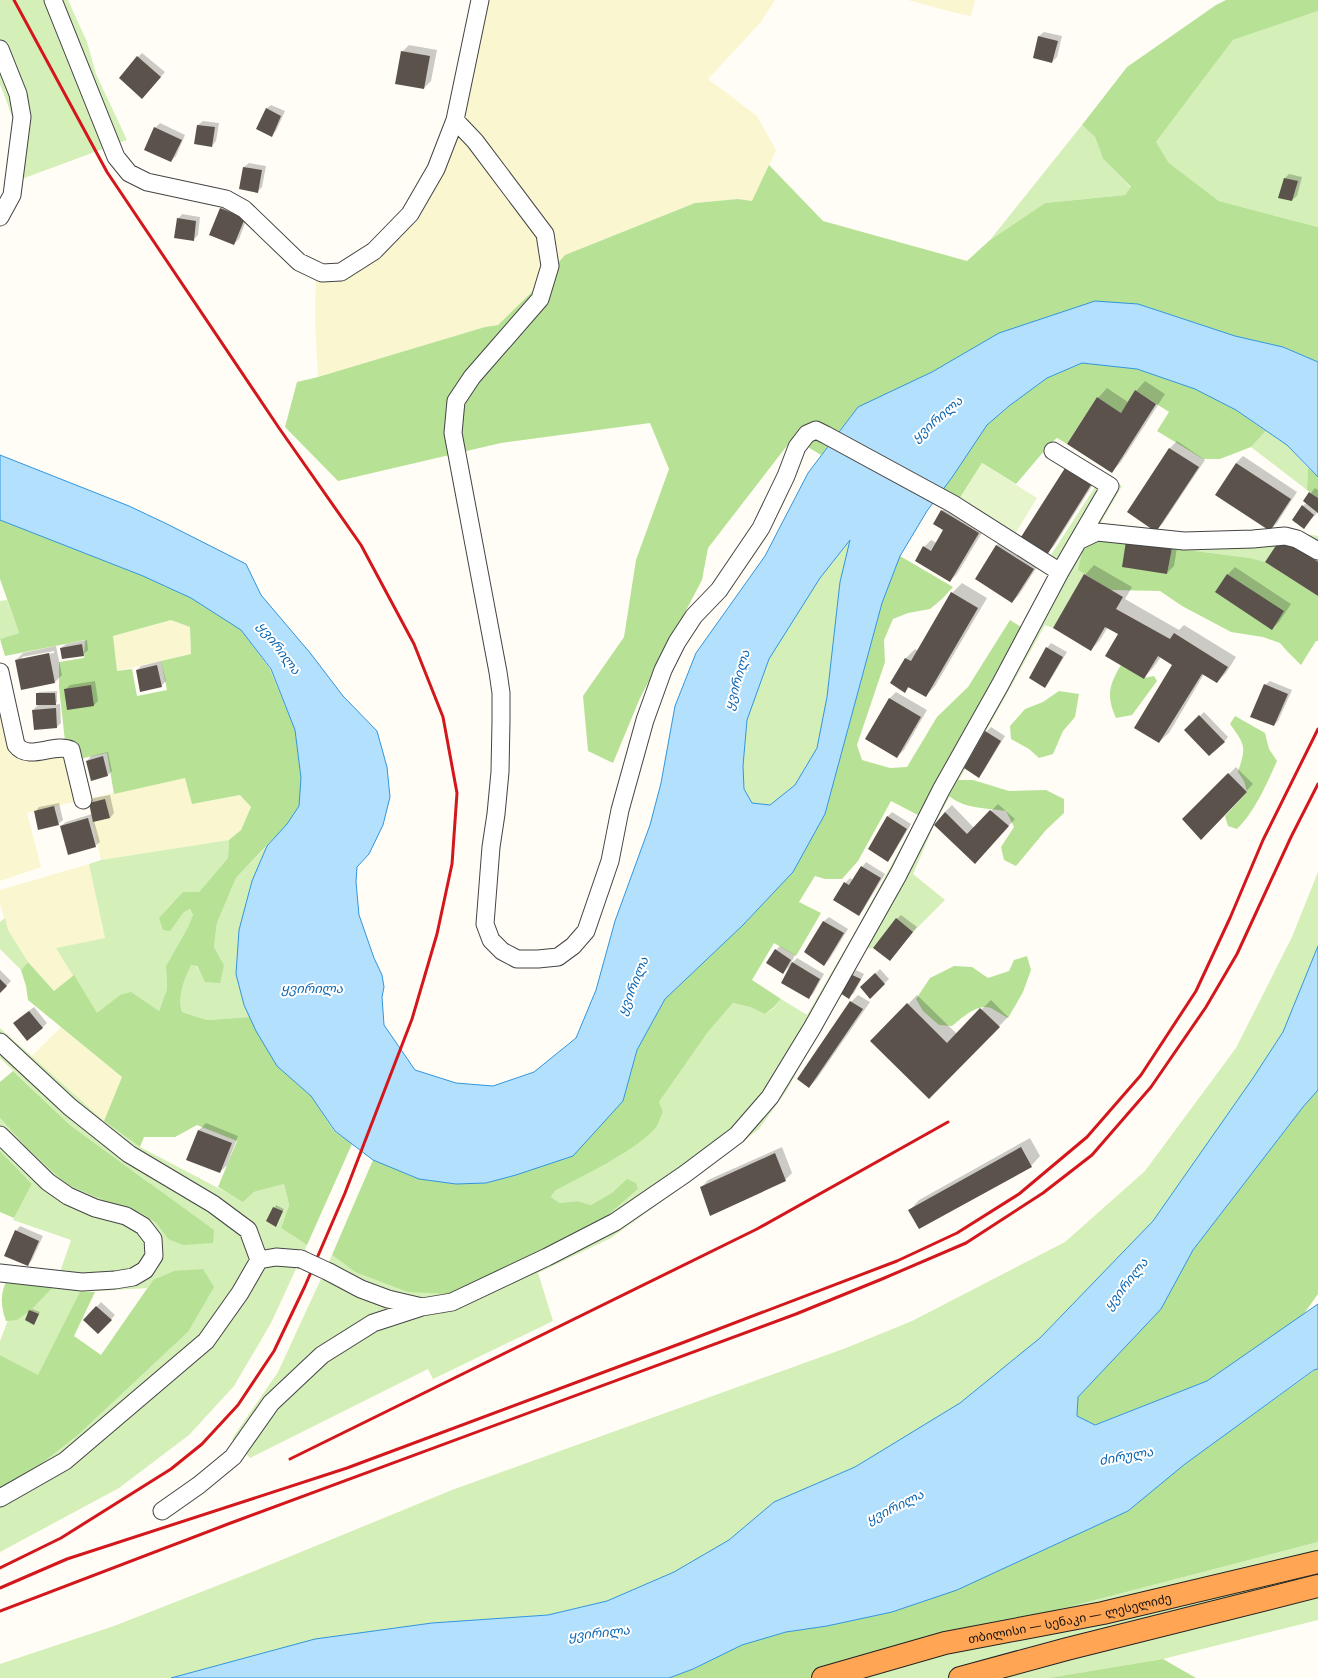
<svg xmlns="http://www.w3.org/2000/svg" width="1318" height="1678" font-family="Merriweather,'Noto Sans Georgian',serif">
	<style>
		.farmland { fill: #f9f6d0 }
		.green { fill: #d4efb8 }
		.forest { fill: #b7e296; fill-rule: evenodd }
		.pitch { fill: #e6f5cb }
		.water { fill: #b3e0fd; stroke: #3195dd; fill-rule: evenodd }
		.shadow { fill: #0003; fill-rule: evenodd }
		.building { fill: #5b524c }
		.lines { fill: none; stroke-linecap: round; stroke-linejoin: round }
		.minor-casing { stroke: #444; stroke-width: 19 }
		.highway-casing { stroke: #222; stroke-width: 24 }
		.minor { stroke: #fff; stroke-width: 17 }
		.highway { stroke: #ffa553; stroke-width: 22 }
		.rail { stroke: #d3171c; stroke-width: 3 }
		.minor-bridge-casing { stroke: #444; stroke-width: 19; stroke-linecap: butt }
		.minor-bridge { stroke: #fff; stroke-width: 17 }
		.labels { text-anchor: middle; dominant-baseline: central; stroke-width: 4; stroke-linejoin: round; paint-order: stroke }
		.street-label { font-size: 12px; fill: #111; stroke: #fff }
		.water-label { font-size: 13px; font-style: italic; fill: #0966b3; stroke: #fff }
	</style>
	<rect width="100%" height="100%" fill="#fffdf5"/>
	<path class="farmland" d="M486,0H775L760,23L708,79L757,116L776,150L753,201L738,199L695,203L565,255L537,287L498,325L485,327L318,377L315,323L316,264L332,267L374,250L437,174Z
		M908,0H975L971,16L952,12Z
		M171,620L190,627L191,654L117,671L113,636Z
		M0,704L27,758L62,753L69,758L78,801L27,813L41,867L0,881Z
		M185,777L193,804L240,795L251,807L241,830L229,840L101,860L87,799Z
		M89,864L105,938L57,948L74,975L54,991L28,962L8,930L0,904V890Z
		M61,1027L122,1077L104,1121L31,1057Z"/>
	<path class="green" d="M0,0H68L87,42L96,74L127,140L19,180L22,143L0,84Z
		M1318,11V227L1219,201L1169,163L1156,142L1233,40Z
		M1082,125L1095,137L1103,159L1131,188L1125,195L1045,203L990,240Z
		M1266,431L1287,445L1308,468L1307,490L1251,447Z
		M1051,443L1122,486L1100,524L1156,532L1298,533L1318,536V562L1281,538L1265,562L1250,558L1172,548L1078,570L1084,574L1053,628L1045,625L934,825L913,874L945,900L913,932L896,919L873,948L865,949L787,1090L759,1129L711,1166L611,1238L538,1273L553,1321L433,1379L428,1369L250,1458L232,1439L278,1372L332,1255L355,1272L599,1223L638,1189L627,1180L613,1192L591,1205L577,1201L560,1203L551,1197L555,1191C584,1175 630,1154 653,1131C658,1127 660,1118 663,1112L659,1102L708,1032L733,1003L750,1007L765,1014L774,1008L781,999L807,1015L855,932L1050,573L1049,558L1097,484L1043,452Z
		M851,539L840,582L827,697L817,748L795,785L770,805L752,803L744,789L743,766L747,720L769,659L820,578Z
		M7,600L19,633L0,639V601Z
		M229,840L228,858L199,892H183V913L190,909L193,915L188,927L166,966L167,989L159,1011L120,995L97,1014L56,948L105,938L89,864L101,860Z
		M267,846L252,881L239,930L236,974L244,1005L250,1017L207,1020L182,1012C177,997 185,978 191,964L196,966L206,982L224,965L214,947L217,923L236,878Z
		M1318,872V946L1283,1032L1253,1078L1153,1221L1040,1338L960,1403L855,1467L774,1502L729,1540L674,1572L607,1601L548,1615L432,1623L315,1639L171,1678H0V1664L114,1626L257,1570L452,1490L846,1348L912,1321L1065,1242L1145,1171L1236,1048L1292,937Z
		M5,918L8,930L28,962L21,970L0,949V922Z
		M0,1028L104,1121L140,1147L243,1201L254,1192L284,1184L289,1205L281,1228L307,1245L271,1323L234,1386L189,1435L119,1488L0,1552V1489L27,1475L78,1435L188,1332L153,1280L147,1288L81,1292L38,1376L0,1355V1341L22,1284L0,1282V1265L60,1272L71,1240L13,1220L32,1184L0,1151V1118L25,1146L115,1205L141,1213L156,1223L168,1239L150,1183L70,1125L0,1058Z
		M1318,1542V1620L1163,1659L1048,1678H815L1004,1624Z"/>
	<path class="forest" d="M1226,0H1318V11L1233,40L1156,142L1169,163L1219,201L1318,227V362L1283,347L1235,336L1138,304L999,333L932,372L858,407L821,455L793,438L708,548L702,580L640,698L613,763L588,751L583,696L624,637L636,560L669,469L650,423L501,443L338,481L285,427L297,382L318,377L485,327L498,325L537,287L565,255L695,203L738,199L752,201L769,165L823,221L967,261L990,240L1045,203L1125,195L1131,187L1103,159L1095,137L1082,125L1127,67L1216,5Z
		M1082,363L1137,369L1195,389L1236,410L1266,431L1251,447L1220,459H1203L1157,431L1169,412L1135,390L1121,413L1097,397L1067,444L1057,438L1051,443L1016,484L982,463L958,501L942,490L987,425L1009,406L1047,378Z
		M1308,468L1318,477V498L1307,490Z
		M0,520L143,576L191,598L241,630L270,669L295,730L301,778L299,806L287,824L236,878L217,923L214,947L224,965L220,983L205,982L197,966L191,965C185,978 177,997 182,1012L207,1020L250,1017L277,1066L311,1096L334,1131L352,1144L307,1245L281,1228L289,1205L284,1184L254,1192L243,1202L218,1187L237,1141L197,1125L175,1137H144L140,1147L104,1121L122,1077L28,1000L26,986L21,970L28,962L54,991L74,975L97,1013L120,995L131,992L159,1011L167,989L166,966L188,927L193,915L190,909L183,913L170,931L163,930L159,918L183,892H199L228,858L229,840L241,830L251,807L240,795L192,804L185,778L114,794L107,753L79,759L65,741L59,687V662L84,658L85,640L5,656L0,639L19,633L0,579ZM171,620L190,627L191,654L161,661L167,690L137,696L132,669L117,671L113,636Z
		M1101,540L1126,541L1167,574L1172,548L1250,558L1265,562L1318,596V641H1316L1301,665L1287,651L1280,643L1263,637L1231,632L1182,606L1160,591L1110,590L1078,570L1083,549Z
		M900,556L953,587L942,599L930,609L908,613L893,619L884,640L885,662L857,745L862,760L890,768L907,767L937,717L968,687L1010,620L1021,627L918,815L891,801L858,861L842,879H825L815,876L799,902L821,913L796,956L774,943L752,980L781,999L774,1007L765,1014L750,1007L733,1003L708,1032L659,1102L663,1112C660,1118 658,1127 653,1131C630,1154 584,1175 555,1191L551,1197L560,1203L577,1201L591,1205L613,1192L627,1179L636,1183L638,1189L599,1223L451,1294L408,1292L355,1272L332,1255L373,1160L419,1179L456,1184L486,1183L516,1175L623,1101L637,1050L665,999L743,925L793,872L825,814L882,603Z
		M1121,665L1144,678L1154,676L1157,681L1132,715L1116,718C1106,696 1109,685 1121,665Z
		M1059,691L1079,694L1075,717L1063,731L1053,754L1039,758L1029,749L1011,739L1010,726L1025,709L1043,702Z
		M1235,716L1265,733L1269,749L1277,761C1266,785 1256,810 1237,829L1228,826L1225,816L1247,792L1244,781L1238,772C1246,747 1246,746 1230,724Z
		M958,780H973L1009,791L1046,790L1064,799V813L1046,830L1016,866L1004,860L1001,847L1014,827L1006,811C986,808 965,809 949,796Z
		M1027,956L1031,970L1023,992L1008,1018C1002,1015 997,1011 991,1008C977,1003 962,1018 952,1026L939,1025L923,1011L916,999L930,978L954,966L972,967L988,978L1009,971L1014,960Z
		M13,1071L70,1125L214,1230L213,1243L183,1245L168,1239L156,1223L141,1213L115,1205L66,1184L25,1146L0,1118V1082Z
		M1318,1090V1294L1303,1315L1207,1381L1094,1425L1077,1416L1078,1397L1161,1309L1193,1250L1303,1107Z
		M0,1151L32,1184L14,1218L0,1212Z
		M203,1269L214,1287L188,1332L78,1435L27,1475L0,1489V1355L38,1375L80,1292H95L74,1336L101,1355L153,1280L174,1271Z
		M9,1276L39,1279L52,1288L31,1310L17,1320L6,1321C0,1305 0,1291 9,1276Z
		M1318,1369V1542L1004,1624L815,1678H669L693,1669L742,1645L786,1632L827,1626L892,1612L956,1590L1128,1511L1185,1464L1315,1370Z
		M1163,1659L1196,1678H1048Z"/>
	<path class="pitch" d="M982,463L1037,498L1014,536L958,501Z"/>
	<path class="water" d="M1095,301L1138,304L1235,336L1283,347L1318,362V477L1287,445L1236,410L1195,389L1137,369L1082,363L1047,378L1009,406L987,425L953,476L927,511L900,556L882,603L825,814L793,872L743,925L665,999L637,1050L623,1101L573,1156L516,1175L486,1183L456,1184L419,1179L373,1160L335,1131L311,1096L277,1066L256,1031L244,1005L236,974L239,930L252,881L267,846L287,824L299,806L301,778L295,730L271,669L241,630L191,598L143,576L0,520V455L129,506L167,524L246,564L261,595L311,654L343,696L377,731L387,767L390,797L383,825L369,854L357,867L356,882L359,915L374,958L382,975L384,987L382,997L384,1025L415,1070L456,1083L493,1086L534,1072L576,1038L596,990L615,921L650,825L661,783L675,706L696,653L765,556L808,473L858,407L932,372L999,333ZM850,540L840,582L827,697L817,748L795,785L770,805L752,803L744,789L743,766L747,720L769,659L820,578Z
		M1318,946V1090L1303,1107L1193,1250L1161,1309L1078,1397L1077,1416L1095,1425L1207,1381L1318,1304V1369L1314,1370L1185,1464L1128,1511L957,1590L892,1612L827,1626L786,1632L742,1645L693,1669L669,1678H171L315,1639L432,1623L548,1615L607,1601L674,1572L729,1540L774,1502L855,1467L960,1403L1040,1338L1153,1221L1253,1078L1283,1032Z"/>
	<path class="shadow" d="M1044,32L1062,36L1057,57L1052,62L1039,36Z
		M409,45L437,50L431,81L424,88L402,52Z
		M142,53L165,72L147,93L138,57Z
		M271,105L285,111L276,131L271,136L266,109Z
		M203,121L219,123L216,141L212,146L195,143L198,125Z
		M160,123L185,135L176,156L171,161L155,128Z
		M249,163L266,166L262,187L258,191L244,167Z
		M1289,174L1302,177L1297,196L1292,200L1285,178Z
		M225,204L249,213L239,239L234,244L221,209Z
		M182,214L200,217L198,235L193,240L178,219Z
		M1145,381L1165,394L1121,462L1112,472L1098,398L1107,388L1128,402L1136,391Z
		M1177,441L1205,460L1163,523L1156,530L1128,512L1170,448Z
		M1243,456L1297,492L1277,523L1270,530L1236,463Z
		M1066,469L1097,478L1054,546L1047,553Z
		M1315,488L1318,490V512L1304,527L1303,506L1306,503L1304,501Z
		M949,504L986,526L957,574L950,581L924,547L931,540L937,543L945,530L942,511Z
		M1004,539L1040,562L1019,595L1012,602L976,579L997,545Z
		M1281,539L1318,550V594Z
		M1178,542L1174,566L1167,573L1123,566Z
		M1094,565L1132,587L1125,599L1179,630L1184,625L1236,657L1226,673L1217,682L1204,674L1169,733L1159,742L1174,665L1161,657L1153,668L1144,677L1119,634L1108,627L1100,640L1091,650L1085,575Z
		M1235,567L1291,604L1279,622L1272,629L1228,574Z
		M962,583L987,598L935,686L926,696L910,686L905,692V659L915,649L918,651L952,593Z
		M87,640L88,650L83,655L61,648L66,644Z
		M1051,643L1067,652L1049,682L1045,687L1047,648Z
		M56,646L62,675L55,682L16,660L23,653ZM54,651V653L22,659V657Z
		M161,661L166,681L161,686L137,670L141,666Z
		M95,681L98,701L94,705L66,689L70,685Z
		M1270,681L1292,690L1278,721L1274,725L1265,685Z
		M57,691V702L54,705L60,704L61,723L57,727L33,710L39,704L37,694L39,692Z
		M896,692L927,710L904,750L897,757L889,699Z
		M1204,712L1228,737L1224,742L1186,730Z
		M991,727L1005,736L983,772L979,777L986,732Z
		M108,752L112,771L108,775L87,761L91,756Z
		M1236,767L1253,784L1208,832L1184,819Z
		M110,795L114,813L110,818L94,821L100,842L95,846L61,826L66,822L92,814L90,803L94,798Z
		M59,803L63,820L58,824L35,812L39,807Z
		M998,804L1015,819L981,856L945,812L952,805L974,828Z
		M892,812L911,824L892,856L888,860L887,817Z
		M866,862L885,874L863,910L859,915L845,883L850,878L853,880Z
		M901,915L917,927L890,960L897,919Z
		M829,917L848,929L829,960L824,965L805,952L824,921Z
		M780,946L795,955L790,965L797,958L824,974L813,994L808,998L791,965L783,973L776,950Z
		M880,969L889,979L870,997L861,987Z
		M0,970L11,981L0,992Z
		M856,970L864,974L854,993L849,997L851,974Z
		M858,995L870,1002L816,1080L809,1087L798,1079L851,1002Z
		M917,995L957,1034L991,1000L1008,1017L929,1098L872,1041Z
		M34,1007L47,1023L42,1028L18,1019Z
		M206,1123L238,1136L227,1165L220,1172L188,1160L199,1130Z
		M1030,1138L1040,1156L1031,1166L910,1210L919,1200Z
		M782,1147L792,1173L785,1180L701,1188L708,1180Z
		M276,1205L284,1209L276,1225L267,1221Z
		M20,1226L43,1236L32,1260L28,1265L16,1231Z
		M101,1302L115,1315L103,1328L85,1320Z
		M32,1309L40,1312L34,1324L30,1311Z"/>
	<path class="building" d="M1038,36L1058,41L1052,63L1033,58Z
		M401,51L430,56L424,89L395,84Z
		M137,56L161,77L142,99L119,78Z
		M266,108L281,116L272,137L256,129Z
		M197,125L215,127L212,147L194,144Z
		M154,127L182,140L171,162L144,150Z
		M243,167L262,170L258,193L239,189Z
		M1284,178L1298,181L1292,201L1278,198Z
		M220,208L245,218L234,245L209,235Z
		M177,218L196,221L194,241L174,238Z
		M1135,390L1156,404L1112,473L1067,444L1097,397L1121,413Z
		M1169,448L1199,467L1156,532L1127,512Z
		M1236,463L1291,499L1270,531L1215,495Z
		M1065,468L1091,485L1047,555L1021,537Z
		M1309,492L1318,498V513L1303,501Z
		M1302,505L1314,515L1304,529L1292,520Z
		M941,510L979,533L950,582L915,561L923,546L931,551L943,530L933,524Z
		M1281,538L1318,562V596L1265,562Z
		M1126,541L1172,548L1167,574L1122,567Z
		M996,545L1034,569L1012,603L975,579Z
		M1084,574L1123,597L1116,609L1170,639L1174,633L1228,667L1217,683L1202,674L1159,743L1134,728L1172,665L1158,656L1144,679L1105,656L1118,634L1105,627L1091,651L1053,628Z
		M1227,574L1284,611L1272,630L1215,592Z
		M951,592L978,608L926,697L908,687L905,693L890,683L905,658L911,661Z
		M82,644L84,656L62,659L60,648Z
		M1046,647L1063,657L1045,688L1029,678Z
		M49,653L55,683L21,690L15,660Z
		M157,665L162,687L140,692L136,670Z
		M1264,684L1288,694L1274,726L1250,717Z
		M91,685L94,706L67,710L64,689Z
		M36,693H55L56,705H36Z
		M889,698L921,717L897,758L865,739Z
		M56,708L57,728L34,730L32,710Z
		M1199,715L1225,742L1209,756L1184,730Z
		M985,731L1001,741L979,778L964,768Z
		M103,756L108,776L91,781L86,761Z
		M1228,773L1247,792L1201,840L1182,819Z
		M105,799L110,818L93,822L89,803Z
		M54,806L59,825L38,830L34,811Z
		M990,810L1009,826L975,864L934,825L945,812L967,834Z
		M887,816L907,829L888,862L868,849Z
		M88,818L96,847L68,855L60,826Z
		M861,866L881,878L859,916L833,900L844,882L849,885Z
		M896,918L913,932L890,961L873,948Z
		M823,921L844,933L824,966L804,952Z
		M775,949L791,960L783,974L766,963Z
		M792,962L820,979L809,999L781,983Z
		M875,973L885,984L870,999L860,987Z
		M850,974L861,979L849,999L840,993Z
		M0,979L7,986L0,993Z
		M850,1001L863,1009L809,1088L797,1079Z
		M907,1003L947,1043L980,1008L1000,1027L929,1099L870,1041Z
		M29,1011L43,1028L27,1041L13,1023Z
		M198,1130L232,1143L220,1173L186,1160Z
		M1021,1147L1032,1167L919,1229L908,1210Z
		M775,1153L786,1181L710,1216L700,1187Z
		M273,1207L283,1211L276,1227L266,1221Z
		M15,1230L39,1241L28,1266L4,1256Z
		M96,1306L112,1320L98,1334L83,1320Z
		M29,1310L39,1314L34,1325L25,1320Z"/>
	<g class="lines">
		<defs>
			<path id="minor" d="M53,0L116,157L129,173L147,182L226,199L244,209L299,262L322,273L341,272L374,251L410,214L436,169L455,120L480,0
				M0,49L18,94L22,117L12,195L0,217
				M455,120L475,141L545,234L550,266L540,299L472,377L456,401L453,433L498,672L501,693V721L500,772L496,814L491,847L485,924L491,940L502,951L517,959H538L558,957L573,946L586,931L610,861L620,810L645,720L663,670L677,642L694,616L719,590L761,528L786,476L797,447L807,434L816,430L826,435L953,504L1060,572
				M1053,451L1110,486L1078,541
				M0,672L16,745C29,762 54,742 71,750L83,800
				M0,1042L70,1107L129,1154L213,1204L248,1230L259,1260
				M0,1135L48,1182L68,1196L95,1208L126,1216L143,1226L153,1239L154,1256L145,1270L133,1277L115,1280L82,1282L0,1273
				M329,1272L361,1289L388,1299L422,1307L452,1302L547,1257L615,1222L685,1174L737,1135L770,1097L812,1028L898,875L941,790L1000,685L1060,572L1078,541L1097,532L1184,541L1253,539L1285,536L1297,539L1318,551
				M0,1498L65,1461L206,1341L240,1293L259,1260L276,1257L301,1259
				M162,1511L199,1485L233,1457L271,1403L322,1355L373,1323L422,1307"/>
			<g id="highway">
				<path id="s1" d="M823,1678L945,1643L1103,1613L1318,1562"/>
				<path d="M960,1678L1067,1649L1318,1586"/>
			</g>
		</defs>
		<use href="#minor" class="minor-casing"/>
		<use href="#highway" class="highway-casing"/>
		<use href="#minor" class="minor"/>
		<use href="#highway" class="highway"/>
		<path class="rail" d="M290,1459L757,1229L948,1122
			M0,1568L61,1538L171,1469L202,1444L238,1405L274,1351L305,1286L345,1193L412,1019L437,934L452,864L457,793L443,717L414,644L361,545L279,428L107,172L14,0
			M0,1588L67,1559L347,1468L682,1343L897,1261L957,1233L1019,1194L1087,1137L1141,1075L1196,991L1230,918L1263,840L1318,729
			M0,1611L228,1524L796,1314L882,1279L966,1243L1043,1193L1092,1155L1151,1087L1206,1007L1237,954L1291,837L1318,784"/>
		<defs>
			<path id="minor-bridge" d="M301,1259L329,1272"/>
		</defs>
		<use href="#minor-bridge" class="minor-bridge-casing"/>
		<use href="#minor-bridge" class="minor-bridge"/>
	</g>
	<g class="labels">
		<g class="street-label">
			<text stroke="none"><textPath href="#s1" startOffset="254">თბილისი — სენაკი — ლესელიძე</textPath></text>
		</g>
		<g class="water-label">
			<text transform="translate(937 419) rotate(-41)">ყვირილა</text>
			<text transform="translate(279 648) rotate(53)">ყვირილა</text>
			<text transform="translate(737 680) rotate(-74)">ყვირილა</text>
			<text transform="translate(633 986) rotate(-68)">ყვირილა</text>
			<text x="312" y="988">ყვირილა</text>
			<text transform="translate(1126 1284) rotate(-52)">ყვირილა</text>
			<text transform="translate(1126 1456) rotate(-10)">ძირულა</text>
			<text transform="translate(895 1507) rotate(-26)">ყვირილა</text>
			<text transform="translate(599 1633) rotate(-6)">ყვირილა</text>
		</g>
	</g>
</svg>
